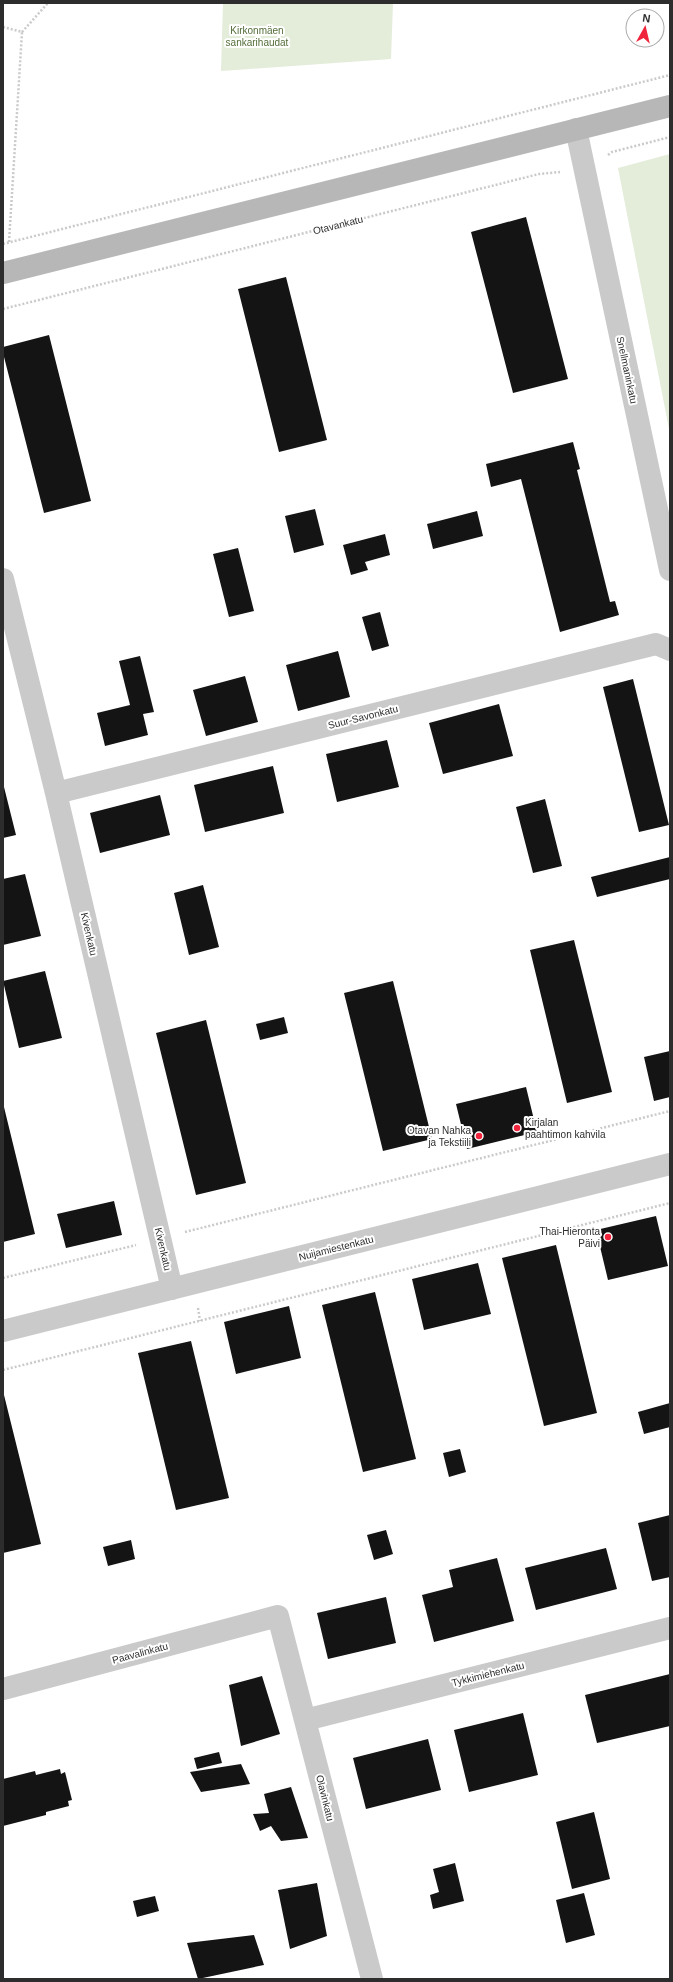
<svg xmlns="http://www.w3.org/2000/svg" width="673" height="1982" font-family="Helvetica,sans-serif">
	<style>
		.green { fill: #e4ecda }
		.building { fill: #141414 }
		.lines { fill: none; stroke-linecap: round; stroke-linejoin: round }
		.path { stroke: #cacaca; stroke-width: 2.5; stroke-dasharray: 2 2; stroke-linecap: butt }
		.street { stroke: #cacaca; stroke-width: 22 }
		.secondary { stroke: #b7b7b7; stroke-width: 22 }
		.poi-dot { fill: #f0243c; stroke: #fff; stroke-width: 1.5 }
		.labels { text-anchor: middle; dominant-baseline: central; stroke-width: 4; stroke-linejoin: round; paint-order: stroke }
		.park-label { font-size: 10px; fill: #526c38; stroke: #fff }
		.street-label { font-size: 10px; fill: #2d2d2d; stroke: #fff }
		.poi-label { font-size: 10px; fill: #2d2d2d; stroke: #fff; text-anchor: end }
	</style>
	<rect width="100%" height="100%" fill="#fff"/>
	<path class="green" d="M223,3H393L391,59L221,71Z
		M670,154V434L618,168Z"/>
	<path class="building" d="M526,217L568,379L513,393L471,232Z
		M286,277L327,440L279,452L238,289Z
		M49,335L91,501L44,513L3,353V347Z
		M573,442L580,469L577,470L610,602L615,601L619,615L560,632L521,479L491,487L486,464Z
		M315,509L324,545L294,553L285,516Z
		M477,511L483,536L433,549L427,524Z
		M385,534L390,555L365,562L368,570L351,575L343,545Z
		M238,548L254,611L229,617L213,554Z
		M380,612L389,646L372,651L362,617Z
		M338,651L350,697L298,711L286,665Z
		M140,656L154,712L143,714L148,735L105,746L97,713L130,705L119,661Z
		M245,676L258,722L206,736L193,690Z
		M633,679L669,825L639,832L603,687Z
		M499,704L513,756L443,774L429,723Z
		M387,740L399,787L337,802L326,754Z
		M273,766L284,813L205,832L194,785Z
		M3,783L16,835L3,838Z
		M160,795L170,835L100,853L90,813Z
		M545,799L562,866L533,873L516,807Z
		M670,857V879L597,897L591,877Z
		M25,874L41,936L3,945V879Z
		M203,885L219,947L189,955L174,893Z
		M574,940L612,1092L567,1103L530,950Z
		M45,971L62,1038L19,1048L3,981Z
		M393,981L432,1139L383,1151L344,993Z
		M284,1017L288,1033L260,1040L256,1024Z
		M206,1020L246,1183L196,1195L156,1033Z
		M670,1051V1097L654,1101L644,1057Z
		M526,1087L537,1132L467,1149L456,1104Z
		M3,1103L35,1234L3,1242Z
		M114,1201L122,1235L66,1248L57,1214Z
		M656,1216L668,1266L608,1280L596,1230Z
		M556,1245L597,1413L544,1426L502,1258Z
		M478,1263L491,1314L424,1330L412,1279Z
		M375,1292L416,1459L363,1472L322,1305Z
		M289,1306L301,1358L236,1374L224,1322Z
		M191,1341L229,1498L176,1510L138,1353Z
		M3,1391L41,1544L3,1553Z
		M670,1403V1427L644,1434L638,1412Z
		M460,1449L466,1472L449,1477L443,1453Z
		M670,1515V1577L652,1581L638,1523Z
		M386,1530L393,1554L374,1560L367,1535Z
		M131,1540L135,1559L108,1566L103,1547Z
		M606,1548L617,1589L536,1610L525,1568Z
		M497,1558L514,1621L434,1642L422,1595L453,1587L449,1570Z
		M386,1597L396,1643L328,1659L317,1613Z
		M670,1674V1726L597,1743L585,1695Z
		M262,1676L280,1734L241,1746L229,1685Z
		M523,1713L538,1775L469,1792L454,1730Z
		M428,1739L441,1790L366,1809L353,1758Z
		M219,1752L222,1763L197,1769L194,1758Z
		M241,1764L250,1784L201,1792L190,1772Z
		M60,1769L61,1774L65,1772L72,1800L68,1801L69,1806L46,1812V1815L3,1826V1779L35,1771L36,1775Z
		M291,1787L308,1838L281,1841L271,1826L260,1831L253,1814L269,1813L264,1794Z
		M594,1812L610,1879L572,1889L556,1822Z
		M455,1863L464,1901L433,1909L430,1895L439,1892L433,1869Z
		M317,1883L327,1936L290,1949L278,1890Z
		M584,1893L595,1935L566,1943L556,1900Z
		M155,1896L159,1911L137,1917L133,1901Z
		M254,1935L264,1965L198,1979L187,1943Z"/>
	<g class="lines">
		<path class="path" d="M3,27L22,32L9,242
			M22,32L48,3
			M608,155L612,152L670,137
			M3,244L670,75
			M3,309L539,174L560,172
			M185,1232L670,1111
			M3,1278L136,1245
			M198,1308L200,1321
			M3,1370L670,1203"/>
		<path class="street" d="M576,129L670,570
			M3,579L56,793L172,1289
			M56,793L656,644L670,650
			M3,1331L670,1164
			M3,1689L278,1616L372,1979
			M305,1720L670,1628"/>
		<path class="secondary" d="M3,273L670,106"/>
	</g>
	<g class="poi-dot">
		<circle cx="517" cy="1128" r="4"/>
		<circle cx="479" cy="1136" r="4"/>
		<circle cx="608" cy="1237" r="4"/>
	</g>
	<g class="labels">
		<g class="park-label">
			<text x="257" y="30">Kirkonmäen<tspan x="257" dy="12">sankarihaudat</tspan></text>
		</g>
		<g class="street-label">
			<text transform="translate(338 225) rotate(-14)">Otavankatu</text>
			<text transform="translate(627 370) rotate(78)">Snellmaninkatu</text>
			<text transform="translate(363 717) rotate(-14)">Suur-Savonkatu</text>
			<text transform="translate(89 934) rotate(77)">Kivenkatu</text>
			<text transform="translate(336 1248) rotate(-14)">Nuijamiestenkatu</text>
			<text transform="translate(163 1249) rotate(77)">Kivenkatu</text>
			<text transform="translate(140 1653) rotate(-15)">Paavalinkatu</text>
			<text transform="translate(488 1674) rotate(-14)">Tykkimiehenkatu</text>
			<text transform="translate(325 1798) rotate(76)">Olavinkatu</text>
		</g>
		<g class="poi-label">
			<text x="525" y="1122" text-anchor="start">Kirjalan<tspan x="525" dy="12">paahtimon kahvila</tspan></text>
			<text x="471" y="1130">Otavan Nahka<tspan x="471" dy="12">ja Tekstiili</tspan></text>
			<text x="600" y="1231">Thai-Hieronta<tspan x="600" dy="12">Päivi</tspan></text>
		</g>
	</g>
	<rect width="673" height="1982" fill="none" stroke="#2d2d2d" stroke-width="8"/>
	<g transform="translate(645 28) rotate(8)"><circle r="19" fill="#ffffff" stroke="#ababab"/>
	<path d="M0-3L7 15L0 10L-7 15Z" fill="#f0243c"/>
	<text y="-6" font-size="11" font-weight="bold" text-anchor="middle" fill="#2d2d2d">N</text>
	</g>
</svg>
